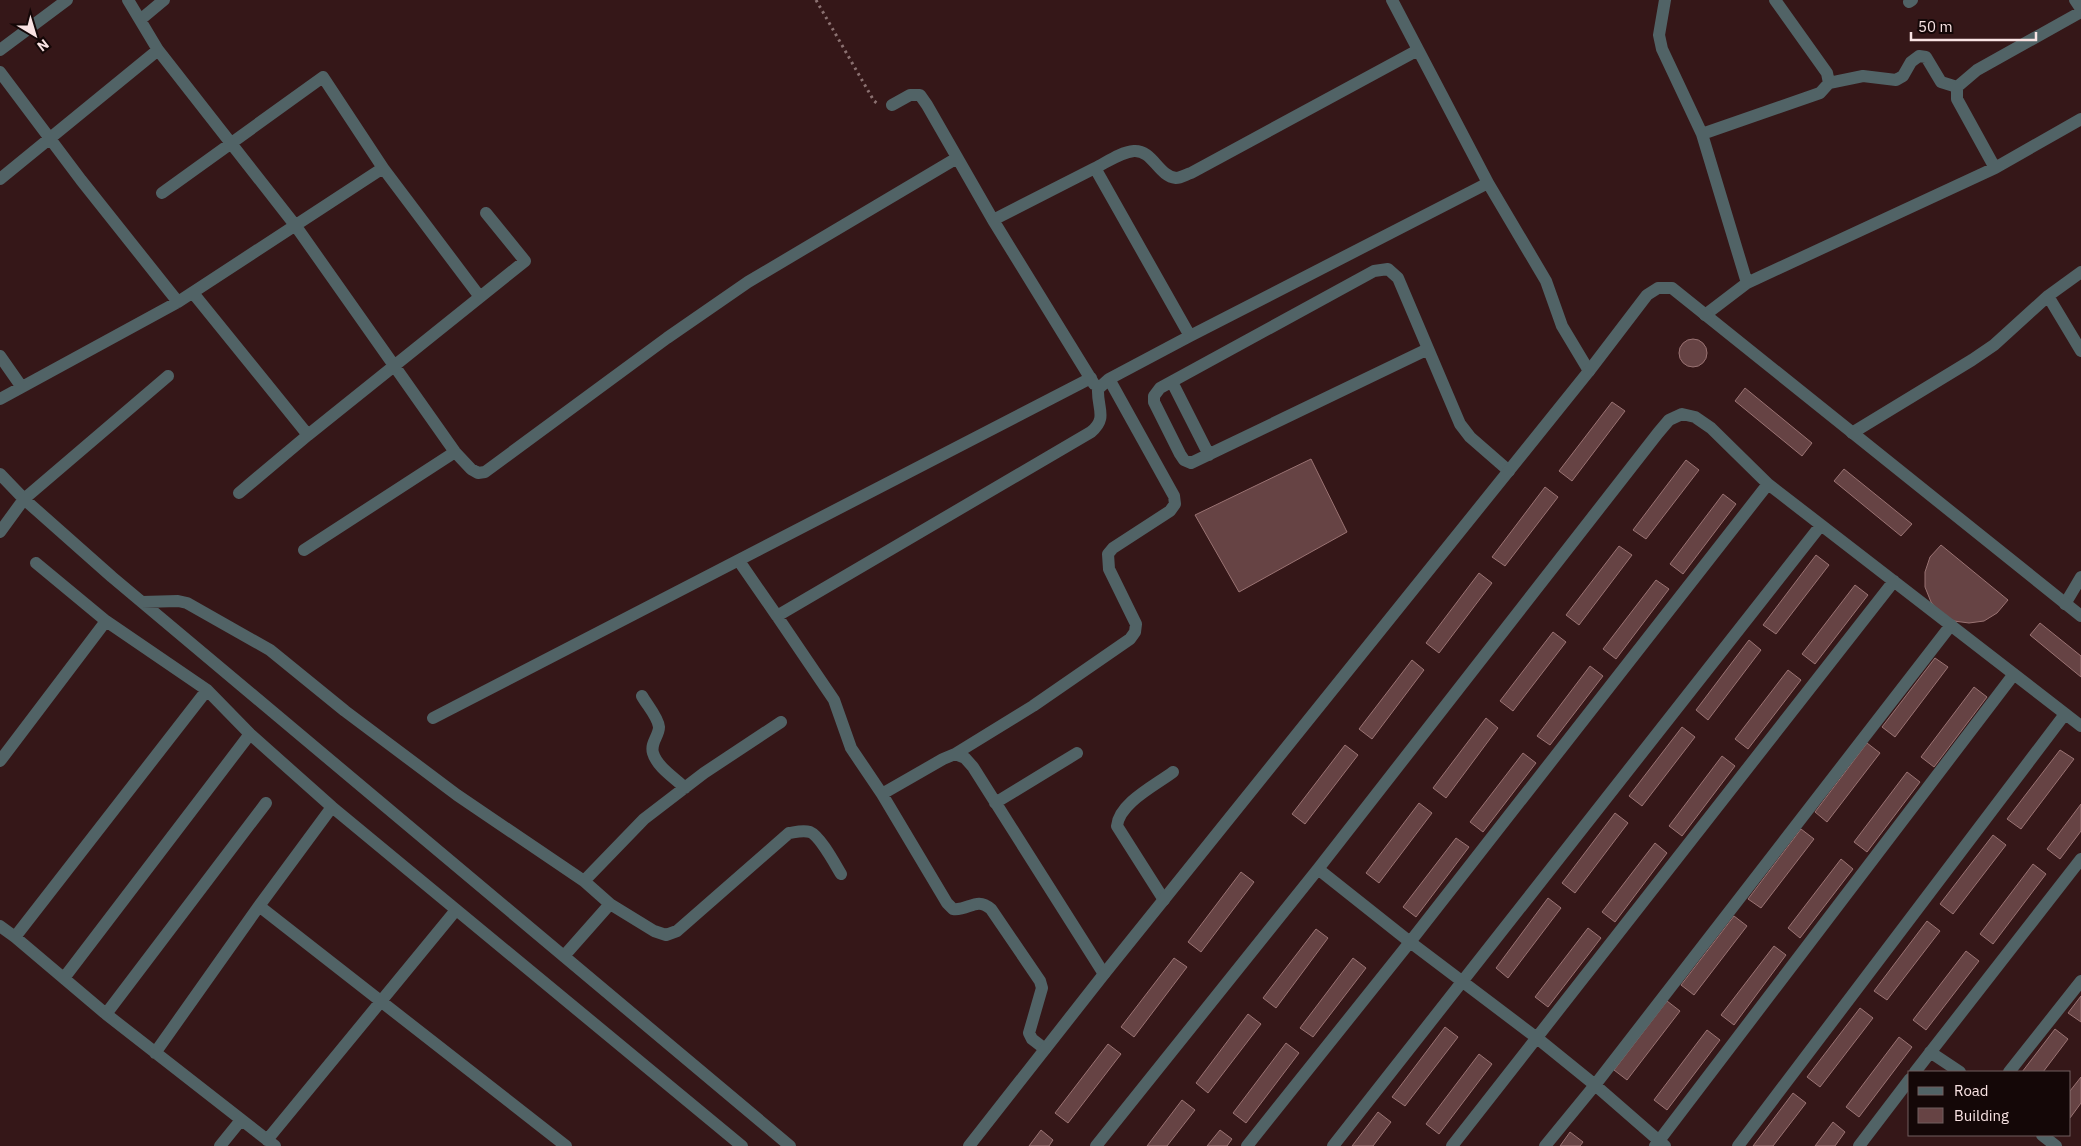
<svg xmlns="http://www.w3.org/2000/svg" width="2081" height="1146" font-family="'IBM Plex Sans',sans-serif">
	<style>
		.building { fill: #664344; stroke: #9a7373 }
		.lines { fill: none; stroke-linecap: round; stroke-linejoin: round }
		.path { stroke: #8b7171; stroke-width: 3; stroke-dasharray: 2.5 4; stroke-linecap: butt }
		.minor { stroke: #516366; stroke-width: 12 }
		.tertiary { stroke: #516366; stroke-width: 12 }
	</style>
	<rect width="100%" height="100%" fill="#351718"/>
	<path class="building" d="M1679 353a14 14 0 1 1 28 0a14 14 0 1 1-28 0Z
		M1745,388L1812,443L1802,456L1735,401Z
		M1612,402L1625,411L1572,481L1559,471Z
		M1311,459L1347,532L1239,592L1195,515Z
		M1686,460L1699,470L1646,539L1633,530Z
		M1844,469L1912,524L1901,536L1834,481Z
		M1545,487L1558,497L1505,566L1492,557Z
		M1723,494L1736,504L1683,574L1670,564Z
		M1941,545L2008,600L1997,613L1984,621L1969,623L1954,621L1940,613L1931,602L1925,587V572L1930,557Z
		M1619,546L1632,555L1579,625L1566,615Z
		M1816,555L1829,565L1776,634L1763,625Z
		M1479,573L1492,583L1439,653L1426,643Z
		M1656,580L1669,589L1616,659L1603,649Z
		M1855,585L1868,595L1815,664L1802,654Z
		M2040,623L2081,656V677L2030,635Z
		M1553,632L1566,642L1513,711L1500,701Z
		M1749,640L1761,650L1708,720L1696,710Z
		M1935,658L1948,667L1895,737L1882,727Z
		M1412,660L1424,670L1372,739L1359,729Z
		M1590,666L1603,676L1550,745L1537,736Z
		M1788,670L1801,680L1748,749L1735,739Z
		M1974,687L1987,697L1934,767L1921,757Z
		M1486,718L1498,728L1446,798L1433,788Z
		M1682,727L1695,737L1642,806L1629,796Z
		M1867,743L1880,753L1827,822L1815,812Z
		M1345,745L1358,755L1305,824L1292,814Z
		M2060,750L2074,759L2021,829L2007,819Z
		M1523,753L1536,763L1483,832L1470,822Z
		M1722,756L1735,766L1682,836L1669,826Z
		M1907,772L1920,782L1867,852L1854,842Z
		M1419,803L1432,813L1379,883L1366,873Z
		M2081,804V831L2060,859L2047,849Z
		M1615,813L1628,823L1575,893L1562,883Z
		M1801,829L1814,839L1761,908L1748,899Z
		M1993,835L2006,845L1953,914L1940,904Z
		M1456,838L1469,847L1416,917L1403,907Z
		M1655,843L1667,853L1615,922L1602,912Z
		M1841,859L1853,869L1800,938L1788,928Z
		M2033,864L2046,874L1993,944L1980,934Z
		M1241,872L1254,882L1201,952L1188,942Z
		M1548,898L1561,908L1508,978L1496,968Z
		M1734,916L1747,926L1694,995L1681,985Z
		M1927,921L1940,931L1887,1000L1874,991Z
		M1588,928L1601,938L1548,1007L1535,997Z
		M1316,929L1328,938L1276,1008L1263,998Z
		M1774,946L1786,955L1734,1025L1721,1015Z
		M1966,951L1979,961L1926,1030L1913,1020Z
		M1174,958L1187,967L1134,1037L1121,1027Z
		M1353,958L1366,968L1313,1037L1300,1028Z
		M2081,996V1022L2068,1013Z
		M1667,1001L1680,1011L1627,1080L1614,1070Z
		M1860,1008L1873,1018L1820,1087L1807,1077Z
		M1248,1014L1261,1024L1208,1093L1196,1083Z
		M1445,1027L1458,1037L1405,1106L1392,1097Z
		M2055,1029L2068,1039L2043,1072H2022Z
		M1707,1030L1720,1040L1667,1110L1654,1100Z
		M1899,1037L1912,1047L1859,1117L1846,1107Z
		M1286,1043L1299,1053L1246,1123L1233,1113Z
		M1108,1044L1121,1054L1068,1123L1055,1113Z
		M1479,1054L1492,1064L1439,1134L1426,1124Z
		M2081,1077V1103L2070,1118V1091Z
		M1793,1093L1806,1103L1773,1146H1753Z
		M1182,1100L1195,1110L1167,1146H1147Z
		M1378,1112L1391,1122L1373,1146H1352Z
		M1833,1122L1845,1132L1835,1146H1815Z
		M1041,1130L1053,1140L1049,1146H1029Z
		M1220,1130L1232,1139L1227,1146H1207Z
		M1570,1132L1583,1142L1580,1146H1560Z"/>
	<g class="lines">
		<path class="path" d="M816,0L874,101L878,104"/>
		<path class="minor" d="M128,0L158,50L295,225L455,452L471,469L478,473L485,472L667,338L748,282L957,158
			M1392,0L1488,183L1546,281L1562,326L1589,371
			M1665,0L1659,35L1662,49L1702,134L1747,283
			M2075,0L2081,9
			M1909,2L1912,0
			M140,20L164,0
			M0,50L67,0
			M0,72L81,180L178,302
			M1829,83L1863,76L1896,80L1903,76L1911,62L1919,56L1926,57L1941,82L1957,87
			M892,105L910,95H920L927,105L993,220L1094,384
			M1702,134L1820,93L1829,83L1827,73L1775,0
			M1095,168C1107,162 1121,152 1134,151C1153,150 1158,176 1176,178C1181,178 1187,174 1191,173L1418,50
			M1995,168L1957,99V87L1977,70L2081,12
			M0,179L158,50
			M162,193L323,77L383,168L480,297
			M993,220L1095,168L1190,336
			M193,293L308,435L239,493
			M2048,296L2081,351
			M1705,315L1747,283L1995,168L2081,119
			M1428,349L1191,463L1184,460L1180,454L1154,402V396L1160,388L1374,271L1388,269L1398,278L1460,424L1470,437L1509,471
			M0,356L21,386
			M1172,382L1209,455
			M0,399L178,302L383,168
			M1852,433L1972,360L1994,345L2048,296L2081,272
			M308,435L525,261L486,213
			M0,474L24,499L168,376
			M0,532L24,499L112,577L790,1146
			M304,550L455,452
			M739,561L777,616
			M36,563L106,621L207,690L250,734L332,807L742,1146
			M142,602L178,601L187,603L270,650L345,711L457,795L584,881L610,904L564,956
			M2065,604L2081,577
			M642,696C647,705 658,717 659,727C659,736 650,743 653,753C657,767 675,778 685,788
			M433,718L1091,378
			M955,754L1033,706L1130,639L1135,632L1136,624L1109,569L1108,554L1113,548L1170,511L1175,504L1174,496L1109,379
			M0,761L106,621
			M882,794L947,903L953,909C969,911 976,896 991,909L1040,981L1042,988L1029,1033L1032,1039L1045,1049
			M995,803L1077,753
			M1318,869L1410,942L1537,1038L1595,1085L1665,1146
			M584,881L644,819L704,773L781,722
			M1164,900L1117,826C1119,803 1156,785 1173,772
			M610,904L654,931L666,935L677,931L789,833C796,832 803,830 810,832C820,836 835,864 841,874
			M259,906L566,1146
			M0,926L15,937L106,1014L275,1146
			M15,937L207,690
			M1104,974L973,767L965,758L955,754L943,759L882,794L851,748L834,700L777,616L1091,432C1108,418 1097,408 1098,389L1109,379L1190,336L1488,183
			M64,978L250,734
			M106,1014L266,803
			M1930,1052L1960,1072
			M155,1053L259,906L332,807
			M1915,1072L2081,859
			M2009,1072L2081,981
			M2042,1135L2056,1146
			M267,1140L456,910
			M220,1146L241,1120
			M1096,1146L1318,869L1658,433L1669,420L1682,414L1695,417L1711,428L1768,484L2081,726
			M1247,1146L1410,942L1768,484
			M1333,1146L1821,525
			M1452,1146L1894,581
			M1545,1146L1595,1085L1951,625
			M1655,1146L2014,674
			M1738,1146L2065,714
			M1859,1146L1910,1079"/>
		<path class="tertiary" d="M969,1146L1104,974L1589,371L1647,295L1658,288H1672L2081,616"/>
	</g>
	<rect x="1908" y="1071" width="162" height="65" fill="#140707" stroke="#705f5f"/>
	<rect x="1918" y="1087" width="25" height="8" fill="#516366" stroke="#705f5f"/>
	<text x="1954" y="1096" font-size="15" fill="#f9e3e3">Road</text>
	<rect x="1918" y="1108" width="25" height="15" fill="#664344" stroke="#705f5f"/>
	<text x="1954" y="1121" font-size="15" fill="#f9e3e3">Building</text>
	<g transform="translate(35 35) rotate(142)" stroke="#140707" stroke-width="4" paint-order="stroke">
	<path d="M0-4L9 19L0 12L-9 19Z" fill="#f9e3e3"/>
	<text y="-8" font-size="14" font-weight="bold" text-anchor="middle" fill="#f9e3e3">N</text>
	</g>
	<path d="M1911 32v8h125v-8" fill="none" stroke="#f9e3e3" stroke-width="2.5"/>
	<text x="1918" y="32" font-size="15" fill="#f9e3e3" stroke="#140707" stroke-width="4" paint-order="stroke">50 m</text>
</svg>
